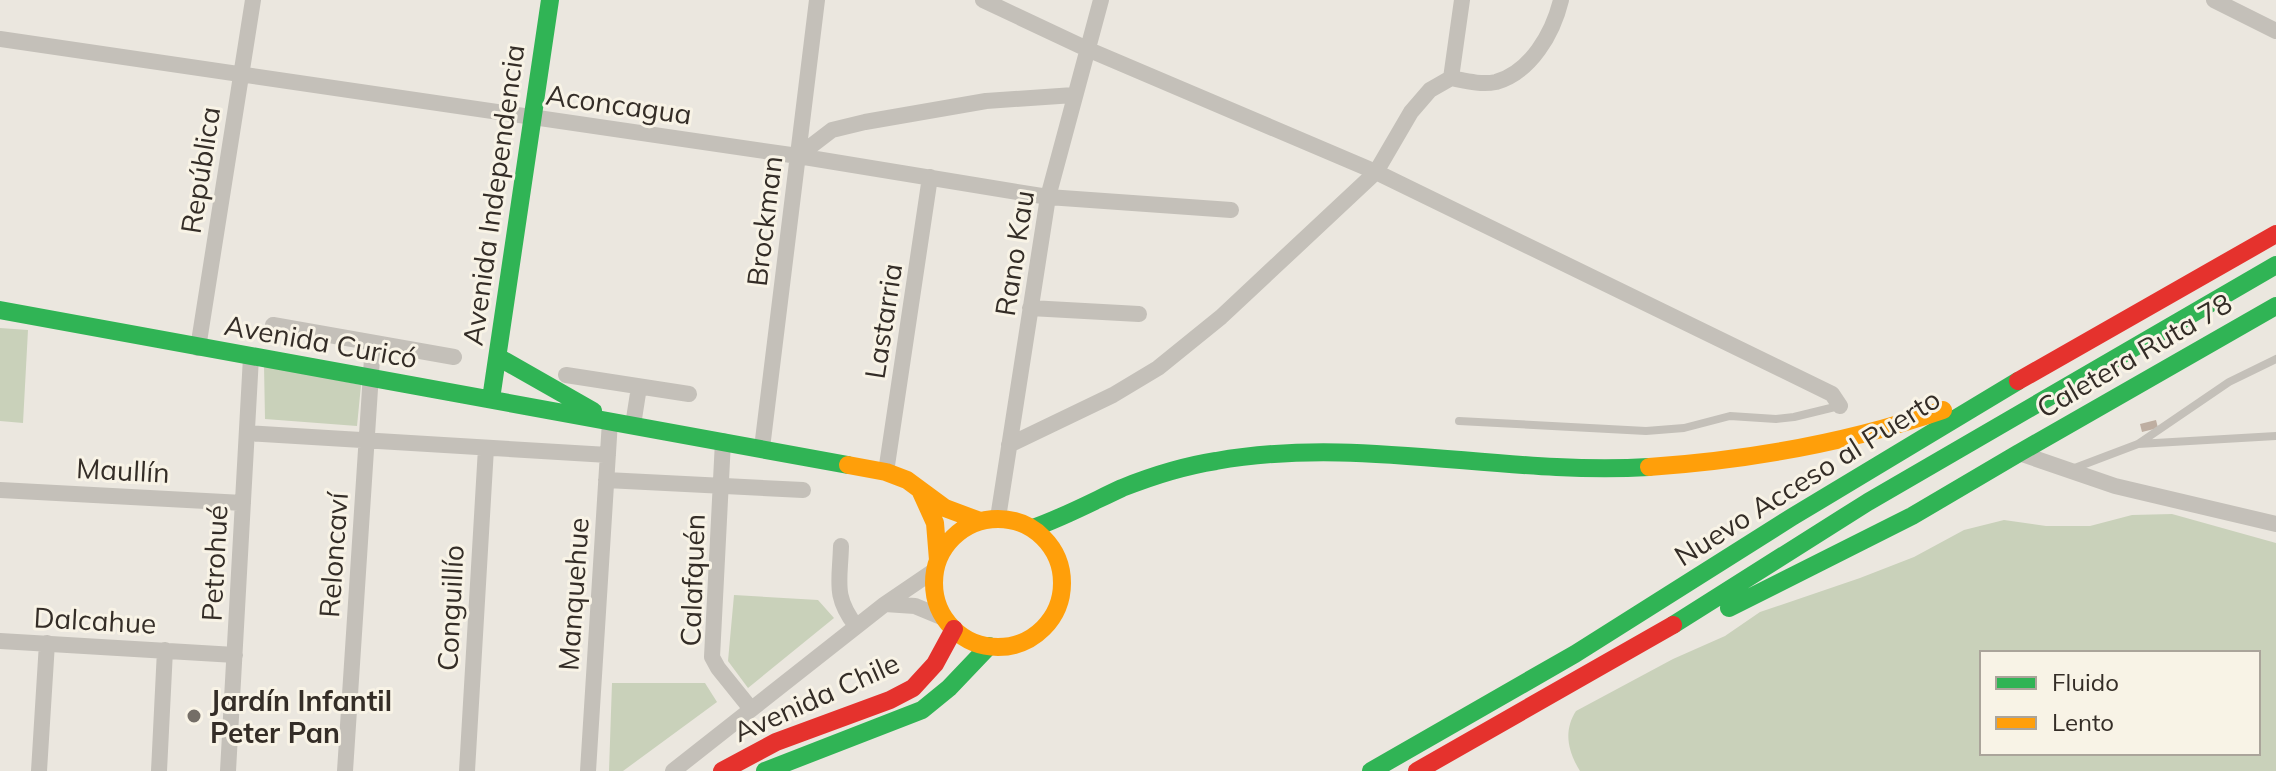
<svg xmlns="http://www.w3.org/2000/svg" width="2276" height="771" font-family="Mulish,sans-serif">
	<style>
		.green { fill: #c9d1ba; fill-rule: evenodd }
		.building { fill: #beaea1 }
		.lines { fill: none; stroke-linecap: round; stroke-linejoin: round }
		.lane { stroke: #c4c0b9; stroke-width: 8 }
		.street { stroke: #c4c0b9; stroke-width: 16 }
		.fast { stroke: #30b455; stroke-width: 18 }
		.slow { stroke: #ff9f0a; stroke-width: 18 }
		.jam { stroke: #e5322d; stroke-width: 18 }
		.poi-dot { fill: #746e67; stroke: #f8f3e6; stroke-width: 3 }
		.labels { text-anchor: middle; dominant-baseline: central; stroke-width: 6; stroke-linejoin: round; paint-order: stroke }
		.street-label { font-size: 28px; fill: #342d27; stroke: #f8f3e6 }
		.poi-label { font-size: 28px; font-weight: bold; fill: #342d27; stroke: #f8f3e6; text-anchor: start }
	</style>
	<rect width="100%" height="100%" fill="#ebe7df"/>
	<path class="green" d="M0,328L28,330L23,423L0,421Z
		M264,365L361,385L357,426L265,419Z
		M2172,514L2276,543V771H1580C1568,752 1563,731 1576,711L1673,659L1725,636L1760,612L1860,578L1914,557L1964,530L2004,520L2046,526H2090L2132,515ZM1982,653H2258V753H1982Z
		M734,595L818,600L834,618L748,688L728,661Z
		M612,683H705L717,702L623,771H609Z"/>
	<path class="building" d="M2156,420L2158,428L2142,432L2140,424Z"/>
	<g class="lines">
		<path class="lane" d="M1459,421L1646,431L1684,428L1730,416L1776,419L1794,417L1839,406
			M2138,444L2276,436
			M2072,469L2138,444L2229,382L2276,359"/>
		<path class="street" d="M983,0L1087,49L1376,172L1832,394L1840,406
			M2214,0L2276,31
			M0,39L798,156L1048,197L1231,210
			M1451,78C1466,81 1481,85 1496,82C1531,72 1553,33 1561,0
			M798,156L832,130L865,122L986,101L1074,95
			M1030,308L1139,314
			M273,325L454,357
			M198,348L253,0
			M566,375L689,394
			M633,425L639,387
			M247,433L608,455
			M723,441L712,657L718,668L751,709
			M1009,445L1113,395L1158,368L1221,317L1376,172L1411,112L1430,90L1451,78L1462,0
			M762,448L817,0
			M2019,453L2115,486L2276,524
			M886,472L930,177
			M606,480L803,490
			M0,490L243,503
			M998,518L1048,197L1101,0
			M841,546C840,582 833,596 856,626
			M885,604L915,606L944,618
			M0,641L235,655
			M39,771L47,643
			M159,771L165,650
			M228,771L251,357
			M345,771L373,343
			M467,771L486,448
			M588,771L610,421
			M673,771L885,604L935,570"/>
		<path class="fast" d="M0,310L848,465
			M498,357L593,411
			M491,399L550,0
			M2019,453L2276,306
			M1033,528C1064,517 1092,502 1122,488C1152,476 1184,466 1216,461C1359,435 1505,476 1649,467
			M1729,608L1912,516L2019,453
			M1673,625L1868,502L2276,265
			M765,771L922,710L949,688L989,646
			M1371,771L1575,654L1792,517L2018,381"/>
		<path class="slow" d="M848,465L886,472L907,480L945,508L980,521
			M1649,467C1750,460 1847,443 1943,410
			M921,492L935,523L938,560
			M934 583a64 64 0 1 1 128 0a64 64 0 1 1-128 0Z"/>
		<path class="jam" d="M2018,381L2276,234
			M722,771L776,742L890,700L913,688L935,664L954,629
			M1417,771L1673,625"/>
	</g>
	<circle class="poi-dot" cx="194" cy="716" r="8"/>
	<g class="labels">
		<g class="street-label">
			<text transform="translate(619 104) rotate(8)">Aconcagua</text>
			<text transform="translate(200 170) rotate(-81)">República</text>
			<text transform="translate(493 195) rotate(-82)">Avenida Independencia</text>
			<text transform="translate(764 221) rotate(-83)">Brockman</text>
			<text transform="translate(1014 253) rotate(-81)">Rano Kau</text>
			<text transform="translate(883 321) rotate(-81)">Lastarria</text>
			<text transform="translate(321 341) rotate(10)">Avenida Curicó</text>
			<text transform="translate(2134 355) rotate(-30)">Caletera Ruta 78</text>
			<text transform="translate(123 470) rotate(3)">Maullín</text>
			<text transform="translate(1807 477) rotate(-32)">Nuevo Acceso al Puerto</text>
			<text transform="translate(333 555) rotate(-86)">Reloncaví</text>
			<text transform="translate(214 563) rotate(-87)">Petrohué</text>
			<text transform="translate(692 580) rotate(-88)">Calafquén</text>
			<text transform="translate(573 594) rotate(-86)">Manquehue</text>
			<text transform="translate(450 608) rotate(-87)">Conguillío</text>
			<text transform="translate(95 620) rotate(3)">Dalcahue</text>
			<text transform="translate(816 697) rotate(-24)">Avenida Chile</text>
		</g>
		<g class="poi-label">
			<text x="210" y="700">Jardín Infantil<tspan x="210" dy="32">Peter Pan</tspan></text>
		</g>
	</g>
	<rect x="1980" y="651" width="280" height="104" fill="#f8f3e6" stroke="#aaa49a" stroke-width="2"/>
	<rect x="1996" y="677" width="40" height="12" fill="#30b455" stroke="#aaa49a" stroke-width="2"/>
	<text x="2052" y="691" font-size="24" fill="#342d27">Fluido</text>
	<rect x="1996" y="717" width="40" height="12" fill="#ff9f0a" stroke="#aaa49a" stroke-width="2"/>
	<text x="2052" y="731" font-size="24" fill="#342d27">Lento</text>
</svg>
